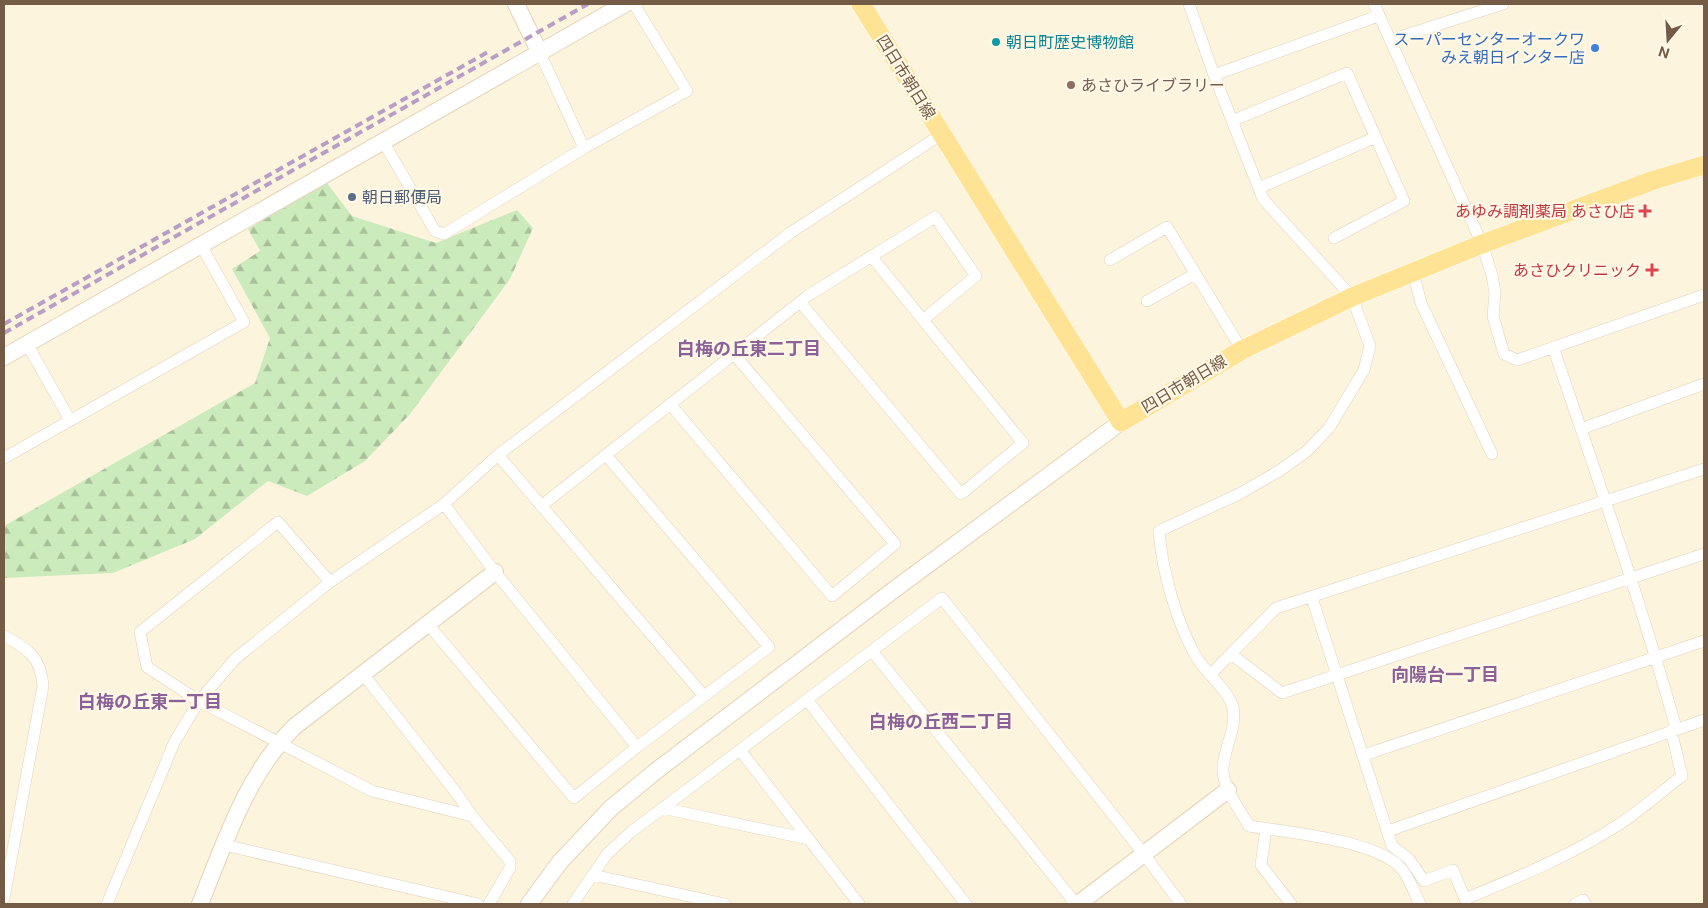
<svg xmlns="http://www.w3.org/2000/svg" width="1708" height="908" font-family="'Public Sans','Noto Sans JP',sans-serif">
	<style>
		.forest { fill: url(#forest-firs) }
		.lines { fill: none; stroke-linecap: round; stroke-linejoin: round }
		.street-casing { stroke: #e1d1ba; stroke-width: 12 }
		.secondary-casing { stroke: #e6d3b8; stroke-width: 18 }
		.primary-casing { stroke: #fff; stroke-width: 20 }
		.street { stroke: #fff; stroke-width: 11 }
		.secondary { stroke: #fff; stroke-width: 16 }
		.primary { stroke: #ffe394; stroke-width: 19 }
		.rail { stroke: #b89ec6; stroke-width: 4; stroke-dasharray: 8 5; stroke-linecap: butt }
		.culture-dot { fill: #0f9aa8; stroke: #fff8e6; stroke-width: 2 }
		.shop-dot { fill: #3f7fe0; stroke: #fff8e6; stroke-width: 2 }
		.education-dot { fill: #8d6e63; stroke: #fff8e6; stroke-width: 2 }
		.service-dot { fill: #5c6f8a; stroke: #fff8e6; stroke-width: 2 }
		.health-dot { fill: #e0444e; stroke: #fff8e6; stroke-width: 2 }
		.labels { text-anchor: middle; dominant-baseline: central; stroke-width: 4.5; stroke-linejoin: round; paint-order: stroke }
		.shop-label { font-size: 16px; fill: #366cbe; stroke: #fff8e6; text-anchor: end }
		.culture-label { font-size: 16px; fill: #0d838f; stroke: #fff8e6; text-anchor: start }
		.street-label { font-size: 16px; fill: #745b46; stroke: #fff8e6 }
		.education-label { font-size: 16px; fill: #785e54; stroke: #fff8e6; text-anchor: start }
		.service-label { font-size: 16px; fill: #4e5e75; stroke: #fff8e6; text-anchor: start }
		.health-label { font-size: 16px; fill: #be3a42; stroke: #fff8e6; text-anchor: end }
		.neighbourhood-label { font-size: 18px; font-weight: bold; fill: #8b6198; stroke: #fff8e6 }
	</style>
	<defs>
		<pattern id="forest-firs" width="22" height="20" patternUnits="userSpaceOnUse" patternTransform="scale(1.25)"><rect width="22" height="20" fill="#cbebbd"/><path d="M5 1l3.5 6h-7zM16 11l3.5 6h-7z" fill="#a9c19b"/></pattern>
	</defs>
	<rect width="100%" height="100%" fill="#fdf4de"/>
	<path class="forest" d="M327,183L352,216L436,243L517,210L533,228L510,279L410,414L365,461L307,496L268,481L195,539L113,573L4,578V526L255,383L270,338L232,269L260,251L248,229Z"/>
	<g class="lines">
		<defs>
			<path id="street" d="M1189,4L1214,75L1263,199L1352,297L1370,346L1364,370L1329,428L1307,451L1279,471L1239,494L1159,531C1162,570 1177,625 1197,658C1206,673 1230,692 1233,708C1237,727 1224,749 1223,768C1222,788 1240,809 1249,826C1286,832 1374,840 1400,867C1409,876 1414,893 1420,904
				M1374,4L1482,244L1492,275L1495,293L1493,316L1504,354L1517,360L1704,295
				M1390,40L1503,4
				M539,51L584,148
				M1214,75L1378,16
				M1232,121L1347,73L1404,201L1334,238
				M384,143L435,231L444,234L584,148L687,91L634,4
				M1259,188L1376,137
				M1110,260L1167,227L1242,350
				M1413,272L1421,303L1492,454
				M1147,301L1195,274
				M800,302L961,494L1023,443L871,256
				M27,344L70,420
				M1553,347C1596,473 1640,599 1676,728
				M670,404L832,596L895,544L734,354
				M1581,429L1704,384
				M498,455L704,696
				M4,458L244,322L201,245
				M444,504L495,572L637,747
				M541,506L809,295L935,217L976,276L924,319
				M330,582L278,522L140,632L147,667L199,701L372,791L472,816
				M1312,598L1392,846L1409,859L1424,881L1453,870L1465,899C1518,877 1570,856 1618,825C1640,811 1661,792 1682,776L1671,730
				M427,623L574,798L637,747L769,647L606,455
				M4,636C28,648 41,658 43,686L4,898
				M872,651L1076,904
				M1231,654L1282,693L1704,554
				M363,674L458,795L472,816L510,861V868L489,904
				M1210,675L1276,608L1704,469
				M807,700L966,904
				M740,750L859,904
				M1364,755L1704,641
				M662,808L809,839
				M1266,829L1261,865L1291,904
				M1388,831L1704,720
				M224,845L478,904
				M593,875L725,904
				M107,904L174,743L199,701L235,659L330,582L444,504L498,455L790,233L942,134
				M573,904L607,854L631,832L942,598L1143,853L1181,904
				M1575,904L1583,900L1585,904"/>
			<path id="secondary" d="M516,4L539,51
				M4,357L625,4
				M200,904C225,842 246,776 294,727L495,572
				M529,904L560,862L611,808L656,771L895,589L1121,422
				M1078,904L1228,790"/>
			<path id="primary" d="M861,4L1121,422L1242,350L1352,297L1482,244L1654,180L1704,165"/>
		</defs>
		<use href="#street" class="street-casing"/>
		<use href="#secondary" class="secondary-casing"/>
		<use href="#primary" class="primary-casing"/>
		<use href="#street" class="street"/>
		<use href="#secondary" class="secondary"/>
		<use href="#primary" class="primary"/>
		<path class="rail" d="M4,324L488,52
			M4,333L588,4"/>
	</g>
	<circle class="culture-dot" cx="996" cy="42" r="5"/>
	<circle class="shop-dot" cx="1595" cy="48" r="5"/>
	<circle class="education-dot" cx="1071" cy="85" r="5"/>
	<circle class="service-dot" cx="352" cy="197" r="5"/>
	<g class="health-dot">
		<path d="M1642.5 203.5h5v5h5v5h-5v5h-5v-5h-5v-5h5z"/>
		<path d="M1649.5 262.5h5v5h5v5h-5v5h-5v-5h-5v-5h5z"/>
	</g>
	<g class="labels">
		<g class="shop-label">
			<text x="1585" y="39">スーパーセンターオークワ<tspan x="1585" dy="18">みえ朝日インター店</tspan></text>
		</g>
		<g class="culture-label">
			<text x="1006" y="42">朝日町歴史博物館</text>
		</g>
		<g class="street-label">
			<text transform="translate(906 77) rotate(58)">四日市朝日線</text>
			<text transform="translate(1184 384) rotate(-31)">四日市朝日線</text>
		</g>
		<g class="education-label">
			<text x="1081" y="85">あさひライブラリー</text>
		</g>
		<g class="service-label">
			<text x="362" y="197">朝日郵便局</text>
		</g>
		<g class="health-label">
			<text x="1635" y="211">あゆみ調剤薬局 あさひ店</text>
			<text x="1641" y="270">あさひクリニック</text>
		</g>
		<g class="neighbourhood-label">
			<text x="749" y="348">白梅の丘東二丁目</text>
			<text x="1445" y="674">向陽台一丁目</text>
			<text x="150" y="701">白梅の丘東一丁目</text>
			<text x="941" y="721">白梅の丘西二丁目</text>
		</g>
	</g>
	<rect width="1708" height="908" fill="none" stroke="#745b46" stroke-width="10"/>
	<g transform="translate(1668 40) rotate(198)" stroke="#fff8e6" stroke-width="4" paint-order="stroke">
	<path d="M0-4L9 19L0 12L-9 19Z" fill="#745b46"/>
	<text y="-8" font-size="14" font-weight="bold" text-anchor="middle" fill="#745b46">N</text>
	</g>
</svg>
